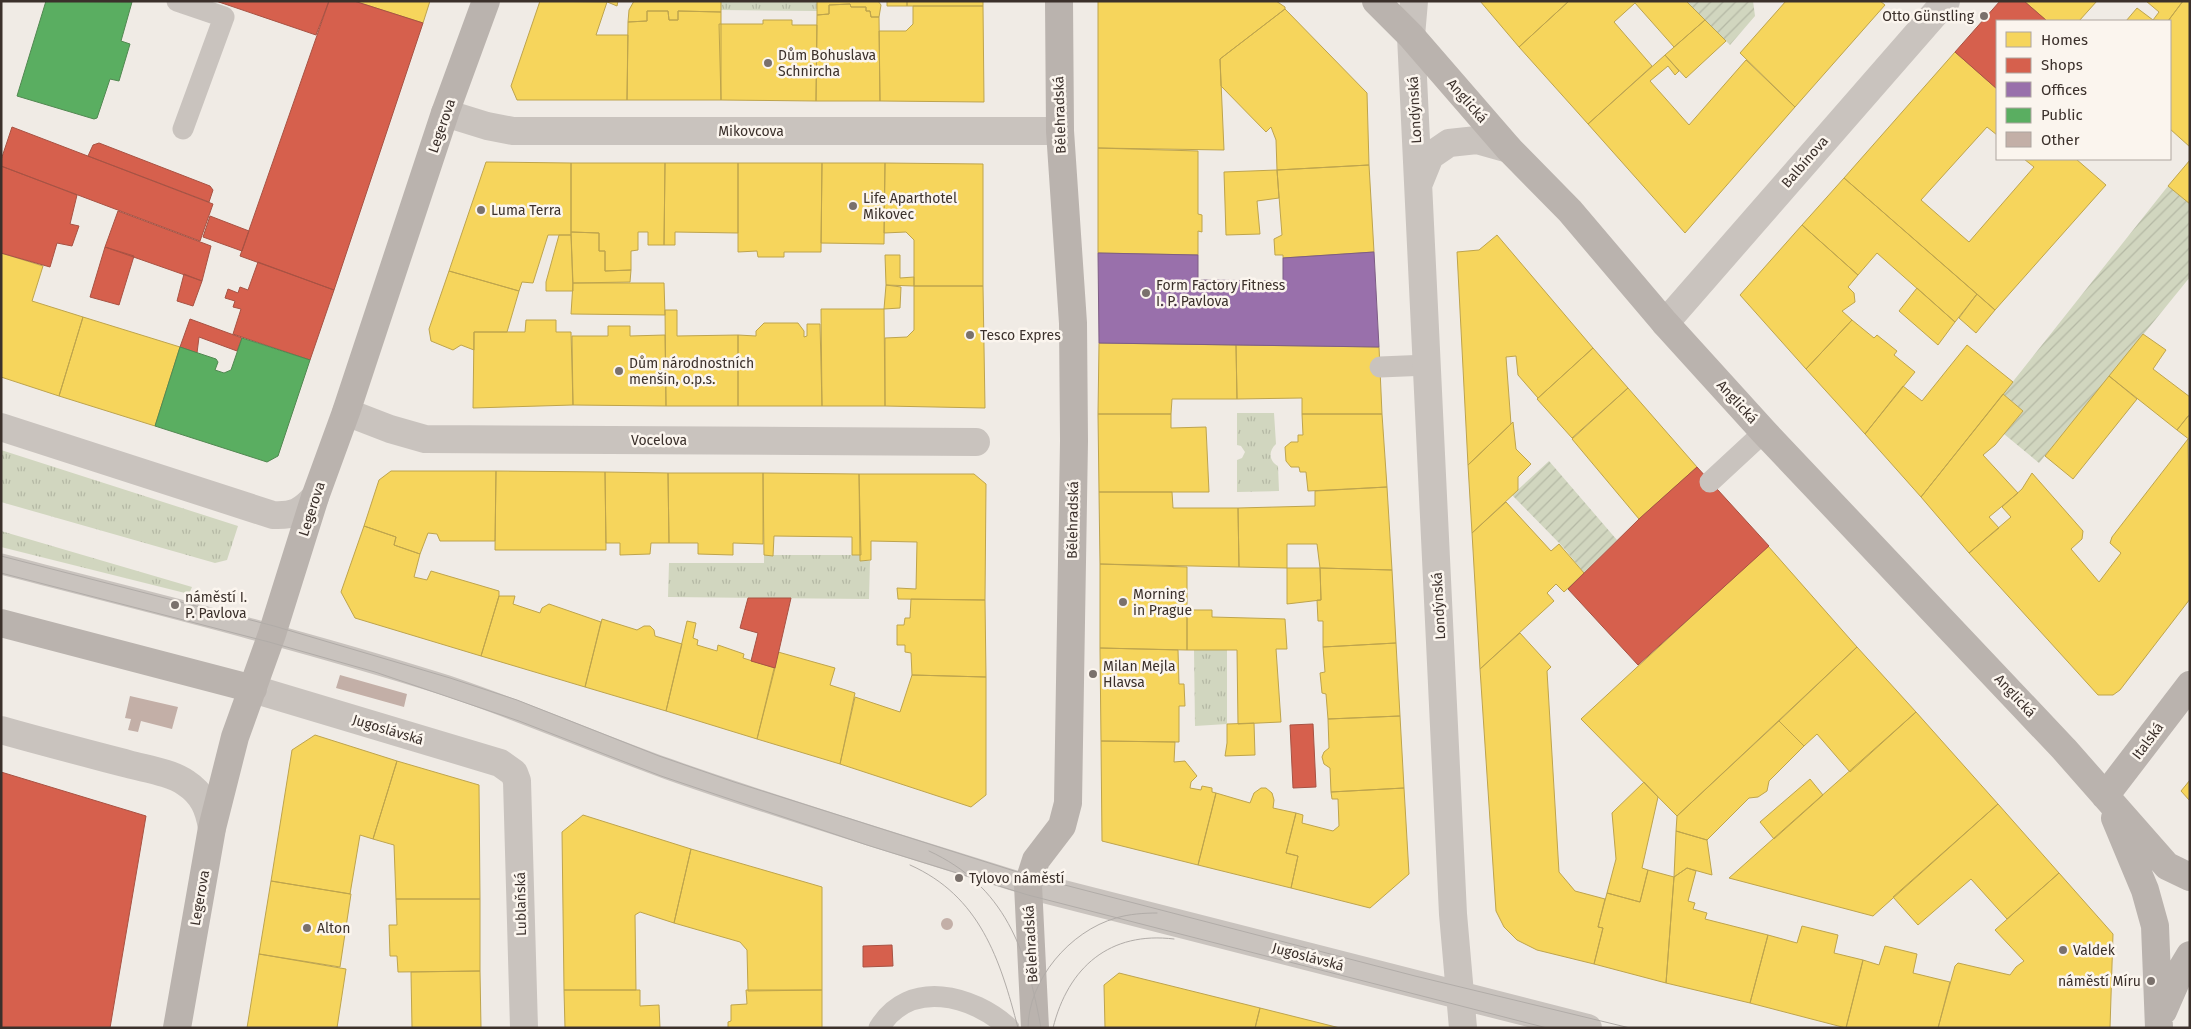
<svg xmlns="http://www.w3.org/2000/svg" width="2191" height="1029" font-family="'Fira Sans',sans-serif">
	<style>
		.grass { fill: url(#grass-tufts) }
		.garden { fill: url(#garden-furrows) }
		.homes { fill: #f6d55c; stroke: #bea44d }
		.shops { fill: #d6604d; stroke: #a85243 }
		.offices { fill: #9970ab; stroke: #7d5d85 }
		.public { fill: #5aae61; stroke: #518851 }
		.building { fill: #c3afa7 }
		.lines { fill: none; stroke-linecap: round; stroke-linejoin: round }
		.lane { stroke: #c9c3be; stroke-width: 21 }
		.street { stroke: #c9c3be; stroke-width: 28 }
		.secondary { stroke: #bab3ae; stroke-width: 28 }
		.tram { stroke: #b1aca8; stroke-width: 1 }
		.poi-dot { fill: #7a716c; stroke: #fbf5ee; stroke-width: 2 }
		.labels { text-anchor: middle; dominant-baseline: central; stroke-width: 5; stroke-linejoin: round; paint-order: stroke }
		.poi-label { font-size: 14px; fill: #3b302b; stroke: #fbf5ee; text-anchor: start }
		.street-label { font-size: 14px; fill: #3b302b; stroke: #fbf5ee }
	</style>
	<defs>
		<pattern id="grass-tufts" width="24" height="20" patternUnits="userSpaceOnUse" patternTransform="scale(1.25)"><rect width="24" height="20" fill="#d1d6bf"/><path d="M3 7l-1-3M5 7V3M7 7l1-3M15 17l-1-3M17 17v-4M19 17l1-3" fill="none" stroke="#b4b8a4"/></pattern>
		<pattern id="garden-furrows" width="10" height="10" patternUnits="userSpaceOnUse" patternTransform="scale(1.25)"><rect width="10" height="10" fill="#d1d6bf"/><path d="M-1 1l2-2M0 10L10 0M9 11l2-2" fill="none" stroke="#b4b8a4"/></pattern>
	</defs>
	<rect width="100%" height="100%" fill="#f0ebe5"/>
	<path class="grass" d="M721,1H817V11L721,10Z
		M1237,413H1274L1276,444C1268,451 1269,461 1278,466L1279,491L1237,492V460L1242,458L1245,452L1241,446L1237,445Z
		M1,450L238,526L227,560L215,563L1,502Z
		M1,531L192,587L189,594L1,547Z
		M764,555H861L860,561H870L869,599L668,597L669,563H764Z
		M1194,650H1227V724L1195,726Z"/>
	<path class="garden" d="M1686,1H1753L1755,16L1730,45Z
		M2168,186L2190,204V277L2039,463L2004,434L2023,411L2003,394Z
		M1549,461L1617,540L1584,573L1563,547L1512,495Z"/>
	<path class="homes" d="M354,1H430L423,23Z
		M540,1L607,2L596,35H628L627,100H517L511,86Z
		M605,1H618L617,6Z
		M634,1H721V12L678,11V20H669L668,11H647V21L628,22L629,10Z
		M817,1H878L881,5L879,17H871L870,11H866V7H851L850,4L829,5V14L817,15Z
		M887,1H907V6H887Z
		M907,1H983V6H907Z
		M1098,1H1276L1285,7V9L1220,59L1224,150L1098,148Z
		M1480,1H1569L1519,47Z
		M1569,1H1686L1705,20L1674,47L1635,3L1614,22L1652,66L1588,124L1519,47Z
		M1786,1H1880L1885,5L1795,107L1740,53Z
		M2024,1H2097L2079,21H2047Z
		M2146,1H2183L2168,21L2153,20L2159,12Z
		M2183,1H2190V147L2170,129V21H2168Z
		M850,4L851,7H866V11H870L871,17H879L880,101H816L817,15L829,14V5Z
		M913,6H983L984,102L880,101L879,31H906L913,24Z
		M2137,8L2153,20L2154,21H2126Z
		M1285,9L1367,93L1369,165L1277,170L1276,140L1271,127L1266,132L1221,86L1220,59Z
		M647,11H668L669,20H678V11L721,12V100H627L628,22L647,21Z
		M763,20H792V25H817L816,101L721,100L719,24H763Z
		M1705,20L1726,41L1686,78L1665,55Z
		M1955,52L1997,89V135L1987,127L1921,200L1969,242L2034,167L2024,159H2076L2106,185L1995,310L1844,178Z
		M1665,55L1679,71L1675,75L1668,66L1650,81L1689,125L1746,60L1795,107L1685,233L1588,124Z
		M1098,148L1198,151V214L1202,215V232L1198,231V255L1098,253Z
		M2190,160V204L2168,186Z
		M486,162L571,163V235H548L533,283L522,282L519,291L449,271Z
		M571,163H665L664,245H648V232H638V250L631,251V270L605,271V251H599V233L571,232Z
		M665,163H738V233L675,232V245H664Z
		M738,163H822L821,252H784V257H758L757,251L738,252Z
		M822,163H885L884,244L821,243Z
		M885,163L983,164V286H914V240L906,232L884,233Z
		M1369,165L1374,252L1283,258V255H1275L1274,239L1282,235L1277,170Z
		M1277,170L1279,198L1257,201L1260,234L1226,235L1224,172Z
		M1844,178L1977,294L1955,322L1877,253L1858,275L1802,225Z
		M1802,225L1858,275L1848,287L1854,293L1855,302L1842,311L1852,320L1806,369L1740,295Z
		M571,232L599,233V251H605V271L631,270L630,282L573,283Z
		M559,235H571L573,291H546V282Z
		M1497,235L1593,348L1538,398L1518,375L1516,356L1506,357L1511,424L1468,465L1457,252L1479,250Z
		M1,253L43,266L32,301L83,317L59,396L1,377Z
		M885,255H900V278L914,277V286L886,285Z
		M449,271L519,291L507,332H474V350L461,345L453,350L431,341L429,329Z
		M573,283H664L665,315L571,314Z
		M886,285L901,287L900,308L884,309Z
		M914,286H983L985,408L885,406V338L907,337L914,330Z
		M1917,288L1955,322L1938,345L1899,311Z
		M1977,294L1995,310L1976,333L1959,318Z
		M821,309H884L885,406H822Z
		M665,310H677V336L738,335V406H666Z
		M83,317L180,347L155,426L59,396Z
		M526,320H556V332H571L573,405L473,408L474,332H525Z
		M1852,320L1874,338L1877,335L1897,351L1894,355L1915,372L1865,434L1806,369Z
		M764,323H798L804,331V337L807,336V324H820L822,406H738V335L756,336V331Z
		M608,326H630V336L665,335L666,406L573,405L572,336H608Z
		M2143,334L2166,350L2153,369L2190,397V414L2177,430L2109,376Z
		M1099,343L1236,345L1237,399H1172L1171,414H1098Z
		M1236,345L1379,347L1382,414H1302V398L1237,399Z
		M1967,345L2013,382L1921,497L1865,434L1903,386L1922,401Z
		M1593,348L1628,388L1572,438L1537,399Z
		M2109,376L2137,399L2073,479L2045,456Z
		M1628,388L1697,467L1639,519L1572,439Z
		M2003,394L2023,411L1995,445L1983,455L2018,493L1989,517L1999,528L1969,553L1921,497Z
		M1098,414H1171V428L1206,427L1209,492H1099Z
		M1302,414H1382L1387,487L1308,491L1306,472H1300L1299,467H1291L1286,461L1285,447L1291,442H1298V435H1303Z
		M2188,416L2190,417V440L2177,430Z
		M1513,422L1516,449L1531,464L1518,477V490L1472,533L1468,465Z
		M2188,439L2190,599L2120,690L2113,695H2098L1969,553L2011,517L2002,507L2022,489L2032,473L2083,531L2082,539L2071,549L2099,582L2121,553L2110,543L2112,537Z
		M391,471H496L495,541H440L437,534L428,533L420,554L394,545L396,537L364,526L379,480Z
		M496,471L605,472L606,550H495Z
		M605,472L668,473L669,543H651L650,554L620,555V543H606Z
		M668,473H763V544L733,543V555L698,554V543H669Z
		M763,473L859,474L861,555H852V537L774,536L773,556L764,555Z
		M859,474H974L986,484L985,600L898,599L897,588L916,589L917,542L871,541V560L860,561Z
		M1387,487L1392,570L1320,568L1317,544H1287V568L1239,567L1238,508L1315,506V491Z
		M1099,492H1172L1173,508H1238L1239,567L1100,564Z
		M1506,502L1551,551L1559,544L1584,573L1564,592L1556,584L1547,593L1554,601L1480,669L1472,533Z
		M364,526L396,537L394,545L420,554L414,577L427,580L431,571L499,591V596L481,656L355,618L341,592Z
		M1768,546L1857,647L1677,816L1581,719Z
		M1100,564L1187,567V650L1100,648Z
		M1287,568H1320L1321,600L1287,604Z
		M1320,568L1392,570L1396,643L1323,647V621H1318L1317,600H1321Z
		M499,596H515L513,604L540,613L542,608L549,604L601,622L585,687L481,656Z
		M911,599L985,600L986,677L912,675L911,653L905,652V645H897V625H904L905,618H910Z
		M1187,610H1212V617L1285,619L1287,649H1276L1281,722L1238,724L1237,650H1187Z
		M602,619L637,630L644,626H650L654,630L655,636L682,644L666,711L585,687Z
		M687,621L696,623L693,638L698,640L697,645L717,651L718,645L744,654L743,658L775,668L757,739L666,711Z
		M1520,633L1551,667L1547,671L1559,872L1575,891L1605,899L1598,927L1603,928L1594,964L1537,950L1517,940L1504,927L1496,911L1480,669Z
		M1396,643L1400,716L1328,719L1326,694L1322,693L1320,673L1325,672L1323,647Z
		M1857,647L1916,712L1850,772L1817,734L1804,746L1779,721Z
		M1100,648L1178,650L1179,684H1184L1185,706H1179V742L1101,741Z
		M778,652L835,668L830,685L855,693L840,764L757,739Z
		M912,675L986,677V795L971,807L840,764L855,697L900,712Z
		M1916,712L1998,804L1873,916L1729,878Z
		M1400,716L1404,788L1331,792L1330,768L1324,764L1322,757L1324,752L1329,748L1328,719Z
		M1779,721L1804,746L1769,781L1767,791L1758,797L1749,798L1707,840L1676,831L1677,816Z
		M1254,723L1255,755L1225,756L1227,743V724Z
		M315,735L397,761L373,839L360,835L350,894L271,881L292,750Z
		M1101,741L1175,742L1174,762L1185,761L1197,776L1191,782L1190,788L1201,790L1202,786L1212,788V792L1216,793L1198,865L1102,841Z
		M397,761L479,785L480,899H396L394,845L373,839Z
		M1810,779L1823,795L1774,839L1760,822Z
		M2190,780V801L2181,791Z
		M1644,782L1658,797L1642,868L1648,870L1640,902L1607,893L1616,859L1612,813Z
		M1261,788H1266L1272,793L1274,800L1273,808L1296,813L1286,853L1298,856L1291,888L1198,865L1216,793L1250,803L1254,793Z
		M1404,788L1409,874L1370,908L1291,888L1298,856L1286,853L1296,813L1303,815L1302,823L1333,831L1339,826L1338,799H1332L1331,792Z
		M1998,804L2059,873L2007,919L1971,879L1918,925L1893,897Z
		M583,815L691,849L674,923L640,912L635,915L636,990H564L562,832Z
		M1676,831L1707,840L1712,875L1687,868L1674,877Z
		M691,849L822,887V990L748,991L747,950L740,942L674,923Z
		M1687,868L1696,871L1688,901L1695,903L1693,909L1707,913L1705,919L1768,935L1750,1003L1666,983L1674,877Z
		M1648,870L1674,877L1666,983L1594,964L1603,928L1598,927L1607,893L1640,902Z
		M2059,873L2113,934L2110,1028H1938L1955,966L1958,963L2010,975L2016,967L2024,961L1995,930Z
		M271,881L351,894L340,967L259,954Z
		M396,899H480V971L398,972L397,956H390L389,925H397Z
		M1802,926L1838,935L1834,953L1863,960L1846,1028L1750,1003L1768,935L1797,943Z
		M1885,946L1917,954L1913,973L1950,982L1938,1028H1846L1863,960L1879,965Z
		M259,954L346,969L337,1028H247Z
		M480,971L481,1028H412L411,972Z
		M1119,973L1260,1008L1255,1028H1105L1104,985Z
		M564,990H640V1006L659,1005L660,1028H565Z
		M746,990H822V1028H728V1022L731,1021V1005L747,1004Z
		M1260,1008L1340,1028H1255Z"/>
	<path class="shops" d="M216,1H329L316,35Z
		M329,1H354L423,23L334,290L240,256Z
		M2000,1H2024L2047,21H1997V89L1955,52Z
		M12,127L213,204L200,241L1,166V160Z
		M99,143L210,186L213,190L209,202L88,156L93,145Z
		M1,166L77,195L70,224L79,226L72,246L57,243L50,267L1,253Z
		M118,211L211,246L202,281L105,247Z
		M210,216L249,231L242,251L203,237Z
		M105,247L134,256L119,305L90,297Z
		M258,262L334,290L310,360L233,334L241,309L233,307L235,301L225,298L228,289L238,293L240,287L248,290Z
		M184,274L202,281L193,306L177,301Z
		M190,319L242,338L237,351L199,337L197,353L180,347Z
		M1697,467L1769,546L1638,665L1568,589L1639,519Z
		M748,598H791L775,668L751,661L758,633L740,628Z
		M1313,724L1316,787L1293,788L1290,725Z
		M1,772L146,816L110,1028H1Z
		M892,945L893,966L863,967V946Z"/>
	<path class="offices" d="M1374,252L1379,347L1099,343L1098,253L1198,255V280L1283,281V258Z"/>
	<path class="public" d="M46,1L132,2L121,41L130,44L119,81L110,79L97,118L94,119L17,96Z
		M242,338L310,360L278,456L267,462L155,426L180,347L216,359L218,362L215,370L224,373L231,370Z"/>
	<path class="building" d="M340,675L407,694L404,707L336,688Z
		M130,696L178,707L172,729L141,721L138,732L128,730L131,719L125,718Z
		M941 924a6 6 0 1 1 12 0a6 6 0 1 1-12 0Z"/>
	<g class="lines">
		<path class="lane" d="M177,1L224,17L183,129
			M1380,367L1428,365
			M1710,482L1764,432
			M1,564C150,602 299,639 445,685C520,710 593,742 668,769C787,811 908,847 1028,885
			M879,1028C909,978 973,995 1009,1028"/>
		<path class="street" d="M1414,1L1411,36L1453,914L1463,1028
			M445,113L487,126L513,131H1060
			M1419,183L1430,156L1449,143L1477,140L1509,149
			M1665,323L1946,1
			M346,412L390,429L425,439L976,442
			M1,427L273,515C293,516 302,512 315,497
			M253,689L500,763L514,773L517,781L524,1028
			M1,730C43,742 86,753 128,764C146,769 170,772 186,783C203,794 209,809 212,828
			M1028,885L1588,1028"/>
		<path class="secondary" d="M1376,1L1411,36L1509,149L1570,211L1665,323L1764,432L2064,749L2167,866L2190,877
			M1,623L253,689
			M2105,796L2190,685
			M2115,818L2145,890L2155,926L2159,1028
			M2163,1011L2181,970L2190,955
			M177,1028L212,828L235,737L272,634L315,497L346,412L445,113L486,1
			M1035,1028L1028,885L1036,860L1062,826L1068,803L1074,441L1073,323L1060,131L1059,1"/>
		<path class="tram" d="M1,556L274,626L450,678L517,700L659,756L734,782L1030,876L1415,976L1630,1028
			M1,573L269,642L375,672L519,721L661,776L867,845L1028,895L1547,1028
			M929,851C1005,886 1027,950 1041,1028
			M910,865C980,896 1000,959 1018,1028
			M1028,1028C1028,980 1070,931 1116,918C1129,914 1144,913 1157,913
			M1053,1028C1068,967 1110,931 1174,939"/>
	</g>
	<g class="poi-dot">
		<circle cx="1984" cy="16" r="5"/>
		<circle cx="768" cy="63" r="5"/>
		<circle cx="853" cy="206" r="5"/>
		<circle cx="481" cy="210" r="5"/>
		<circle cx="1146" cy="293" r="5"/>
		<circle cx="970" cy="335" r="5"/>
		<circle cx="619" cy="371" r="5"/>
		<circle cx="1123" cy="602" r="5"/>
		<circle cx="175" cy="605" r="5"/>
		<circle cx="1093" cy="674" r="5"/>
		<circle cx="959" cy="878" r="5"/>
		<circle cx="307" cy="928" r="5"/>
		<circle cx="2063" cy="950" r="5"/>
		<circle cx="2151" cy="981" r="5"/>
	</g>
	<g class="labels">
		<g class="poi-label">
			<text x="1974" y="16" text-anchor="end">Otto Günstling</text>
			<text x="778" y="55">Dům Bohuslava<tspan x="778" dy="16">Schnircha</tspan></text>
			<text x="863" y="198">Life Aparthotel<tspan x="863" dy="16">Mikovec</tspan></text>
			<text x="491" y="210">Luma Terra</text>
			<text x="1156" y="285">Form Factory Fitness<tspan x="1156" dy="16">I. P. Pavlova</tspan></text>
			<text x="980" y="335">Tesco Expres</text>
			<text x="629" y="363">Dům národnostních<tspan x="629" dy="16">menšin, o.p.s.</tspan></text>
			<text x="1133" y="594">Morning<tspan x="1133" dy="16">in Prague</tspan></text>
			<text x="185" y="597">náměstí I.<tspan x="185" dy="16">P. Pavlova</tspan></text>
			<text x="1103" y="666">Milan Mejla<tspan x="1103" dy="16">Hlavsa</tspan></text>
			<text x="969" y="878">Tylovo náměstí</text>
			<text x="317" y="928">Alton</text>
			<text x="2073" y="950">Valdek</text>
			<text x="2141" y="981" text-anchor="end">náměstí Míru</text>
		</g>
		<g class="street-label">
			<text transform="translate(1467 101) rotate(49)">Anglická</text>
			<text transform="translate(1415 110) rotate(-93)">Londýnská</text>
			<text transform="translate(1060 115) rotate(-92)">Bělehradská</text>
			<text transform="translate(442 126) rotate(-71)">Legerova</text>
			<text x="751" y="131">Mikovcova</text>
			<text transform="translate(1805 162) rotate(-49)">Balbínova</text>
			<text transform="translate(1737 402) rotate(48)">Anglická</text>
			<text x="659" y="440">Vocelova</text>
			<text transform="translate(312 509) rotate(-72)">Legerova</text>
			<text transform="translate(1073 520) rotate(-89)">Bělehradská</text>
			<text transform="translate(1439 606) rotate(-93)">Londýnská</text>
			<text transform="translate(2015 696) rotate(47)">Anglická</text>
			<text transform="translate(388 730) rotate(17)">Jugoslávská</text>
			<text transform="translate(2148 741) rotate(-53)">Italská</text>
			<text transform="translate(200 898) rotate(-80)">Legerova</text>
			<text transform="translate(521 904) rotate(-91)">Lublaňská</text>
			<text transform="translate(1031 944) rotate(-93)">Bělehradská</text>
			<text transform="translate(1308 957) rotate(15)">Jugoslávská</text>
		</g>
	</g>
	<rect width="2191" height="1029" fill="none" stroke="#3b302b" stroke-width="5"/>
	<rect x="1996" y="20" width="175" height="140" fill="#fbf5ee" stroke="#aea6a0"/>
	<rect x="2006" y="32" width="25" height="15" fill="#f6d55c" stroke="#aea6a0"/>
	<text x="2041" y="45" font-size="15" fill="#3b302b">Homes</text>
	<rect x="2006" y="58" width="25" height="15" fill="#d6604d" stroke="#aea6a0"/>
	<text x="2041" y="70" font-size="15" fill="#3b302b">Shops</text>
	<rect x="2006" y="82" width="25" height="15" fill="#9970ab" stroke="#aea6a0"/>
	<text x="2041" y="95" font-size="15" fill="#3b302b">Offices</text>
	<rect x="2006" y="108" width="25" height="15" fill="#5aae61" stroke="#aea6a0"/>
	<text x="2041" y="120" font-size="15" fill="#3b302b">Public</text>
	<rect x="2006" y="132" width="25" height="15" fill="#c3afa7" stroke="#aea6a0"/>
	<text x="2041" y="145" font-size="15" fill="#3b302b">Other</text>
</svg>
